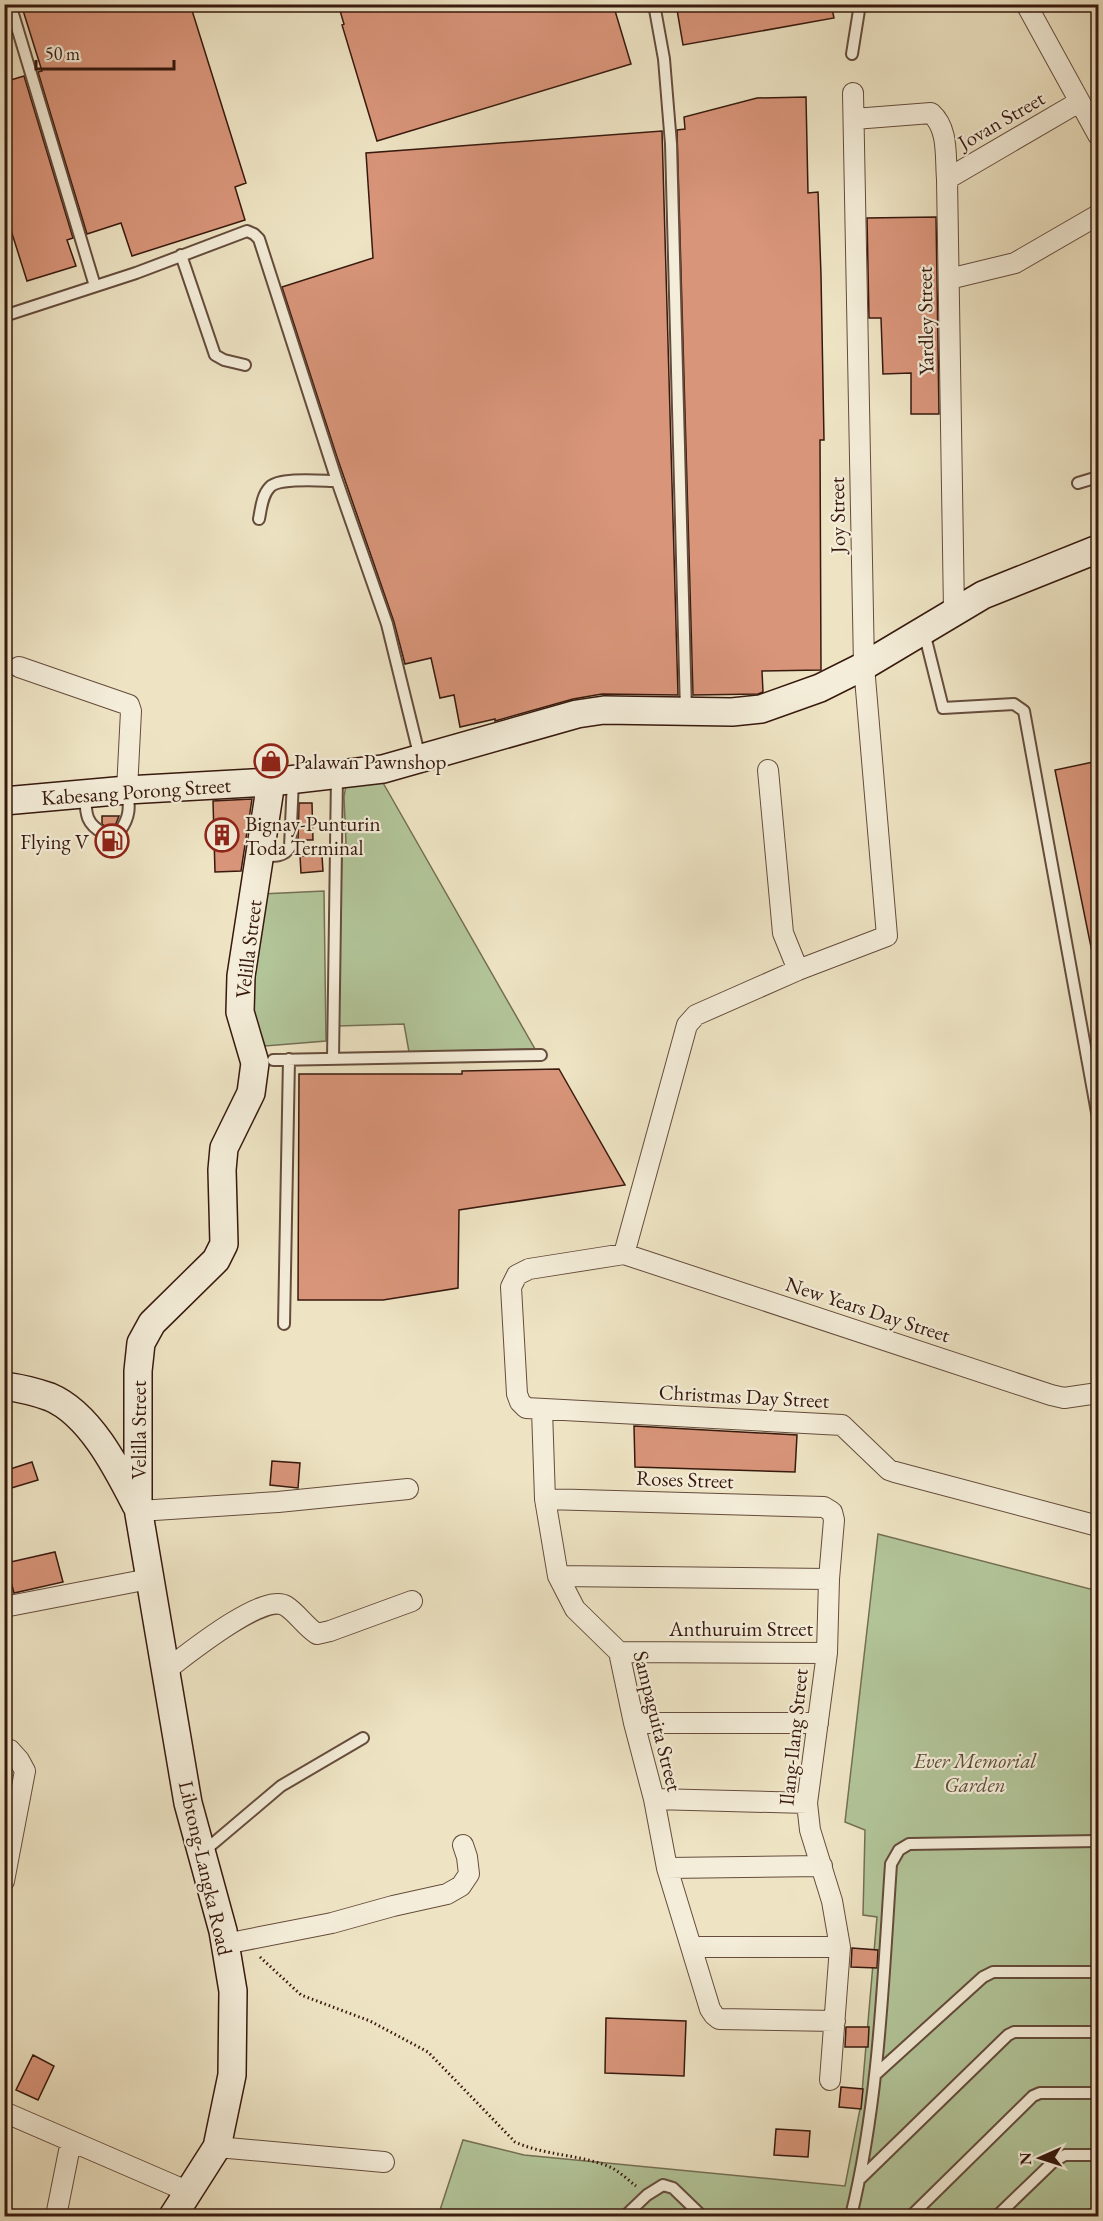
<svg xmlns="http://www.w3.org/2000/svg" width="1103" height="2221" font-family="'EB Garamond',serif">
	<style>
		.green { fill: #b2c599; stroke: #746f54; stroke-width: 1.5 }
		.building { fill: #d9957a; stroke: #37190e; stroke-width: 1.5 }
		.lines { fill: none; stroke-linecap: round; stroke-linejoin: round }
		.lane-casing { stroke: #654c3c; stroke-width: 14 }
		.street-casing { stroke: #654c3c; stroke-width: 22 }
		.secondary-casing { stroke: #37190e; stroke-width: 30 }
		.path { stroke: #37190e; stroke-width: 3; stroke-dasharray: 1.5 3; stroke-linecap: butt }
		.lane { stroke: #f4edd9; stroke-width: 10 }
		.street { stroke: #f4edd9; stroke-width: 20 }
		.secondary { stroke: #f4edd9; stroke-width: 27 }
		.labels { text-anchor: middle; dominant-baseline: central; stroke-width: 4.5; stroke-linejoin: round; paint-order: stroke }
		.street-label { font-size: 21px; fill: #37190e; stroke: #f4edd9 }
		.poi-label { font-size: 21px; fill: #37190e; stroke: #f4edd9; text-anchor: start }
		.park-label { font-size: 21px; font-style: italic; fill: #5c4d38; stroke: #f4edd9 }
	</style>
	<rect width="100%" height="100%" fill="#eee4c4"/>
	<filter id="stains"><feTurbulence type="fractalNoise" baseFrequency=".00333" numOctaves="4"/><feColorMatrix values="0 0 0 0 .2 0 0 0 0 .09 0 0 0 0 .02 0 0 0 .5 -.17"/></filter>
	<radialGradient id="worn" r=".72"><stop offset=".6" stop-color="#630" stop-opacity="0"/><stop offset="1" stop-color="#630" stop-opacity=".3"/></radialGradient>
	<path class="green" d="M382,781L535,1049L409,1052L404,1024L338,1026L342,845L346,844L344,797L346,785Z
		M324,891L326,1041L265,1046L253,1011V983L261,894Z
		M878,1534L1098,1591V2216H438L463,2140L524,2155L845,2186L861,2104L877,1917L863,1915L865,1830L845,1822Z"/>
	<path class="building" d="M21,4H190L246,183L235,187L245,220L132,256L121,223L87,234L38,72L42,71Z
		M338,4H613L631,64L377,141L342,25L344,24Z
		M676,4H831L834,18L683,45Z
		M24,76L73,238L67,240L76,266L27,281L4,208V82Z
		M806,97L808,193L818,192L821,275L824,440H820L821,670L762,671L763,692L758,694L693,695L677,130L685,129L684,117L757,98Z
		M662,131L678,695L602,694L573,699L495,721V719L460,727L454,695L440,698L431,658L405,664L394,622L337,457L282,287L373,258L366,153Z
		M936,217L939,414H911V373L883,374L881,318H869L867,218Z
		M1098,761V951L1092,952L1055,770Z
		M252,799L241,871L215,872L213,801Z
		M299,803H312L313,840H298Z
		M102,816H119L113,831L115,837L120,838L121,850L104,851L103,840L109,837L110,833L109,829L102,824Z
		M300,856H322L323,871L301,873Z
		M559,1069L625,1185L459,1210L458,1288L383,1300H298L299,1074H462V1071Z
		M634,1426L797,1435L795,1472L635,1467Z
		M272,1461L300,1463L298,1488L270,1485Z
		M32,1462L38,1480L8,1489L4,1471Z
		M55,1552L63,1582L14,1593L6,1563Z
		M852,1948L878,1950L877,1968L851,1967Z
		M606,2018L686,2021L684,2076L605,2073Z
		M846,2027H869L868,2047H845Z
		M33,2055L54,2066L38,2100L16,2090Z
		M841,2087L863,2089L861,2109L839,2107Z
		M776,2129L810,2131L808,2157L774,2155Z"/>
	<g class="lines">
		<defs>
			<path id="lane" d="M10,4L95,286
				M654,4L664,59L671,144L686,711
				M852,54L860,4
				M181,255L215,355L224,360L245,365
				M4,316L136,273L247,231L254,234L259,239L337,481L387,624L420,758
				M1078,483L1098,477
				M259,519C261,509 262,495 270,487C280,477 322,481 337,481
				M924,632L943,708L1014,704L1024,711L1098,1118
				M85,794C86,813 85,823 103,833
				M120,831C130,817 130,807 127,790
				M260,856C271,856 284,858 290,847L293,780
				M333,1059L337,776
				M273,1060L541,1055
				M284,1324L289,1059
				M203,1852L281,1786L363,1738
				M876,2074L983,1977L993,1972H1098
				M861,2178L1008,2035L1014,2032H1098
				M625,2216L647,2195L663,2185L673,2188L702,2216
				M851,2216C879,2101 883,1982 891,1864L899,1850L909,1844L1098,1841
				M911,2216L1033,2096L1040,2093H1098
				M997,2216L1053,2162L1065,2155H1098
				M1088,2216L1098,2215"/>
			<path id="street" d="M1026,4L1098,135
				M854,119L931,113C949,129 945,156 947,179L954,611
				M947,179L1079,102
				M949,279L1015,263L1098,215
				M19,667L129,705L131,711L127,790
				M768,770L783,933L798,970
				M624,1254L687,1025L696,1015L798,970L887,936L864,666L853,93
				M1098,1393L1064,1398L1051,1395L624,1254L529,1269L517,1275L511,1287L517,1394L520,1402L526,1408L842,1425L889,1470L895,1472L1098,1526
				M542,1410L545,1499L558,1576L575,1609L619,1652L634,1723L654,1799L667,1868L710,2009L714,2015L719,2019L835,2021
				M545,1499L824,1507L832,1512L834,1520L829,1579L827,1653L807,1803L810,1830L832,1901L840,1947L830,2080
				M139,1511L278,1502L408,1489
				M558,1576L829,1579
				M4,1607L149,1579
				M619,1652L827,1653
				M165,1671C185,1656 263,1592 286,1606C297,1613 305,1626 317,1634L330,1631L412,1601
				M634,1723H818
				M4,1750H10L19,1760L25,1771L4,1881
				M654,1799L807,1803
				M667,1868L822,1866
				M225,1944L332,1923L393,1906L447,1894L461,1886L469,1874L467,1857L463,1845
				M693,1947H840
				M4,2112L189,2192
				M217,2147L384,2162
				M56,2216L71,2141"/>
			<path id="secondary" d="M4,801L127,790L271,782L383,769L577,714L604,710L732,712L761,709L820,688L864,666L983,595L1098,549
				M4,1386C19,1388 36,1392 50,1397C90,1414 117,1468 136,1505
				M173,2216L217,2147L232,2075L233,1991L223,1931L188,1803L138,1508V1371L141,1343L152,1323L216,1260L224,1244L222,1170L224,1148L251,1093L255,1063L240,1012L241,976L271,782"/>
		</defs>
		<use href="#lane" class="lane-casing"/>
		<use href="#street" class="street-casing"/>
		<use href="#secondary" class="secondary-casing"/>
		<path class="path" d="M260,1957L301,1995L370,2021L428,2052L515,2142C546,2156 579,2154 610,2167C619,2171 628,2180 636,2186"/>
		<use href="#lane" class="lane"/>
		<use href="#street" class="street"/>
		<use href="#secondary" class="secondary"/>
	</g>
	<defs>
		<symbol id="shop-ring" viewBox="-11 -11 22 22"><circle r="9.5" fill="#f4edd9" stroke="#8f2418" stroke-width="1.5"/><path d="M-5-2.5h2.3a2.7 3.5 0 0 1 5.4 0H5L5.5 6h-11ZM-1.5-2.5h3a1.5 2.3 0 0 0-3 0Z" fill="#8f2418"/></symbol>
		<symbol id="building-ring" viewBox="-11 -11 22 22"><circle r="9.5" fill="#f4edd9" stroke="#8f2418" stroke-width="1.5"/><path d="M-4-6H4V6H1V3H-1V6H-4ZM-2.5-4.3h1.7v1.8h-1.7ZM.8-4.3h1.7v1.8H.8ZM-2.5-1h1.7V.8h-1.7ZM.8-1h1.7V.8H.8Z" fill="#8f2418"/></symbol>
		<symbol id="fuel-ring" viewBox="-11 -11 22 22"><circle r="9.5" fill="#f4edd9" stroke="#8f2418" stroke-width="1.5"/><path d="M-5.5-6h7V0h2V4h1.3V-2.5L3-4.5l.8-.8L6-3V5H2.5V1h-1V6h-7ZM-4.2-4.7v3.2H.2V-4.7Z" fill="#8f2418"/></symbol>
	</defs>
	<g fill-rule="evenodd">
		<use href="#shop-ring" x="252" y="742" width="38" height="38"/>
		<use href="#building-ring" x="203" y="816" width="38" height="38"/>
		<use href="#fuel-ring" x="93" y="822" width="38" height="38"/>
	</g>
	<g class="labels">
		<g class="street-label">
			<text transform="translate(1001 120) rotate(-30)">Jovan Street</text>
			<text transform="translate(925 321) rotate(-91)">Yardley Street</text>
			<text transform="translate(837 515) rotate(-91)">Joy Street</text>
			<text transform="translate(136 791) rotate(-4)">Kabesang Porong Street</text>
			<text transform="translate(248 949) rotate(-83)">Velilla Street</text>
			<text transform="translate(868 1309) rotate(18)">New Years Day Street</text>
			<text transform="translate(744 1396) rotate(3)">Christmas Day Street</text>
			<text transform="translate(138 1430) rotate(-90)">Velilla Street</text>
			<text transform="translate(685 1479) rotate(2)">Roses Street</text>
			<text x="741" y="1628">Anthuruim Street</text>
			<text transform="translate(658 1721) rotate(76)">Sampaguita Street</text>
			<text transform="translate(793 1737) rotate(-84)">Ilang-Ilang Street</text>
			<text transform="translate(206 1868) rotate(77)">Libtong-Langka Road</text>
		</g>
		<g class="poi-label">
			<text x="294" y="761">Palawan Pawnshop</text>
			<text x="245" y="823">Bignay-Punturin<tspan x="245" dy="24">Toda Terminal</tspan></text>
			<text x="89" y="841" text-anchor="end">Flying V</text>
		</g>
		<g class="park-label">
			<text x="975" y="1760">Ever Memorial<tspan x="975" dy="24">Garden</tspan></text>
		</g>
	</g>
	<rect width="1103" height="2221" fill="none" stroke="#eee4c4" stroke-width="24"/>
	<rect x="6" y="6" width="1091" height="2209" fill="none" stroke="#37190e" stroke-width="3"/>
	<rect x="12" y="12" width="1079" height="2197" fill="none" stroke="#37190e" stroke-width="1.5"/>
	<g transform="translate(1040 2158) rotate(267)" stroke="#f4edd9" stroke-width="4.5" paint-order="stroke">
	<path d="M0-4.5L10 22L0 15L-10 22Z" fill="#37190e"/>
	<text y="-9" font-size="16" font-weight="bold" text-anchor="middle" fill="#37190e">N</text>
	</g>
	<path d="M36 60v9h138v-9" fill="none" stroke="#37190e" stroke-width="3"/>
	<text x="45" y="60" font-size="18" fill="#37190e" stroke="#f4edd9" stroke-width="4.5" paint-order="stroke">50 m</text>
	<rect width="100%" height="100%" filter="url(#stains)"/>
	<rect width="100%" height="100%" fill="url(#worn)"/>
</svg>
